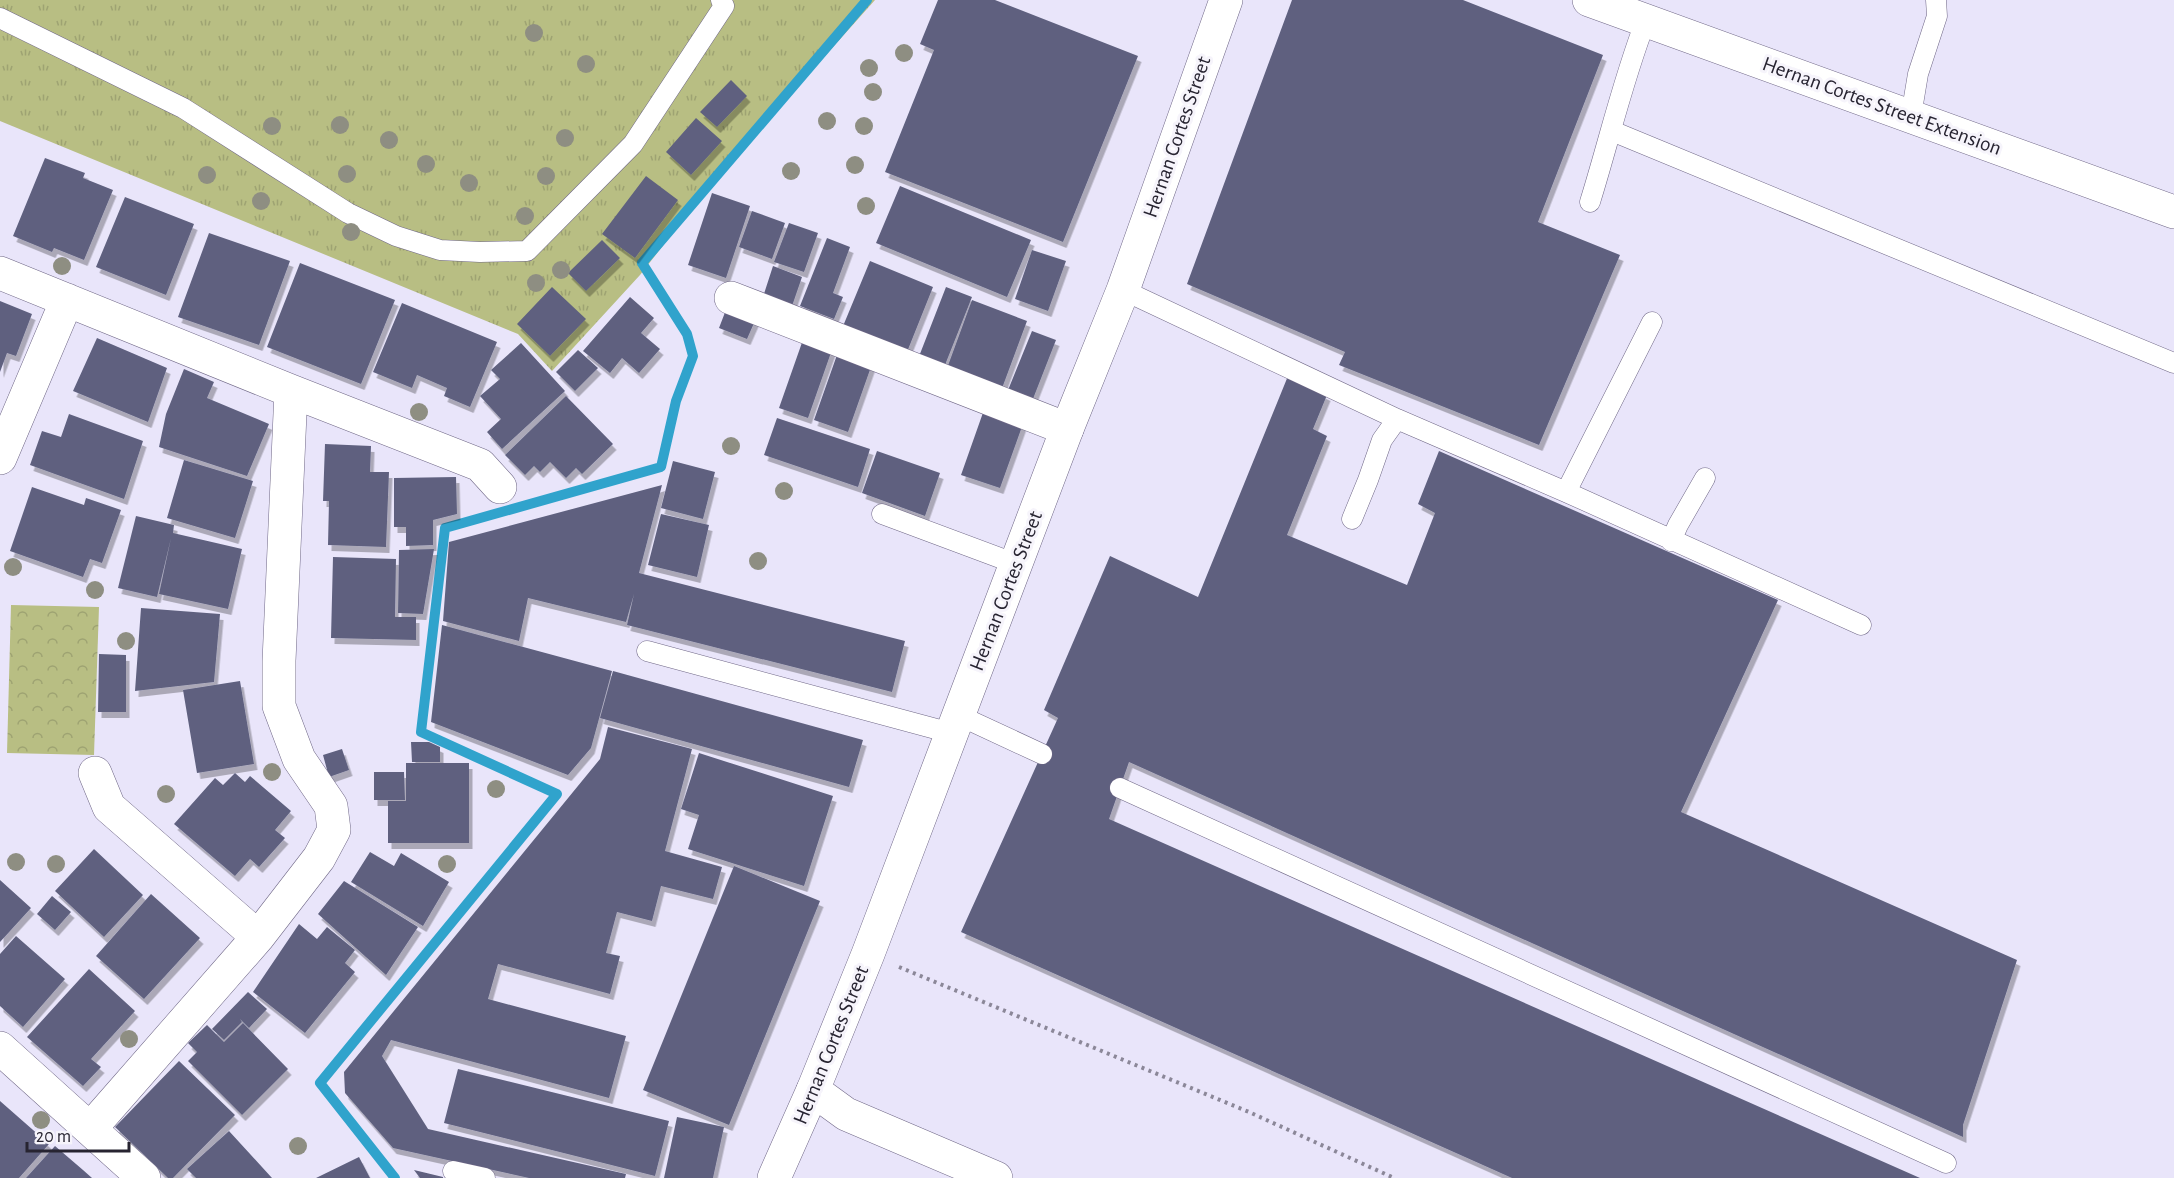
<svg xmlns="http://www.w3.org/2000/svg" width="2174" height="1178" font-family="'Alegreya Sans',sans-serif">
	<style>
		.grass { fill: url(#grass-tufts) }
		.forest { fill: url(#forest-crowns) }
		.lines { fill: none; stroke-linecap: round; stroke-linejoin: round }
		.stream { stroke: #30a3cc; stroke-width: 10 }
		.building { fill: #5f617f; filter: url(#shadow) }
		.service-casing { stroke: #706887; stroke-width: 21 }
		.minor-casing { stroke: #706887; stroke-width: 34 }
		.secondary-casing { stroke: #706887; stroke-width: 34 }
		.path { stroke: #8b8798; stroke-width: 4; stroke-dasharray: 3 4.5; stroke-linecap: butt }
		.service { stroke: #fff; stroke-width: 20 }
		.minor { stroke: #fff; stroke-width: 33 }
		.secondary { stroke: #fff; stroke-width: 33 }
		.tree { fill: #8e8e82 }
		.labels { text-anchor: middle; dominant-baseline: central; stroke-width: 6; stroke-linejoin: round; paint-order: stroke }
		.street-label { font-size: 21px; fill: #272431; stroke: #f6f4fb }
	</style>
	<defs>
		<pattern id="grass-tufts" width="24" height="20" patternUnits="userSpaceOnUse" patternTransform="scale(1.5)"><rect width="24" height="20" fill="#b8be83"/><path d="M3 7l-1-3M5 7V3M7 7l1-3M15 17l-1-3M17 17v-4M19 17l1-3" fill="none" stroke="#9ea372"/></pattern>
		<pattern id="forest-crowns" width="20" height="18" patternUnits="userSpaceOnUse" patternTransform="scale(1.5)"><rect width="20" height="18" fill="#b8be83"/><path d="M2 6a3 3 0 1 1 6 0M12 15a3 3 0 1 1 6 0" fill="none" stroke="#9ea372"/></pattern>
		<filter id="shadow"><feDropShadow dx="3.5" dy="6" stdDeviation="0" flood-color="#0004"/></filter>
	</defs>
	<rect width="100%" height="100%" fill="#e9e5fa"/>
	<path class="grass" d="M0,0H875L715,179L640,275L552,371L518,334L0,121Z"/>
	<path class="forest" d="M11,605L99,607L94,755L7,753Z"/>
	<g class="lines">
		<path class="stream" d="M395,1178L320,1083L557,794L421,732L445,528L661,467L676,401L693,356L687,334L642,263L867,0"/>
	</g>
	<path class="building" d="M938,0H995L1138,56L1063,242L885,172L934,50L920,44Z
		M1292,0H1463L1603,55L1538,222L1620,255L1539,445L1339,365L1345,352L1187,284Z
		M731,80L747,96L717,127L700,112Z
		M696,118L722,141L691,175L666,152Z
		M45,158L85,173L83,178L113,190L84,260L54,248L52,252L13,236Z
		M646,176L678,200L635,258L602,234Z
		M900,186L1031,240L1007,297L876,243Z
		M712,193L750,206L726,278L688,265Z
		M125,197L194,224L166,295L96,267Z
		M752,211L785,223L772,259L739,247Z
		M789,223L818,233L804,272L774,262Z
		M209,233L290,261L259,345L178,317Z
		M827,238L850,247L833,293L843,297L834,319L800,306Z
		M602,240L620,258L586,291L568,273Z
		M1032,250L1066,261L1048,311L1015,299Z
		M870,261L933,287L905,357L841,331Z
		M300,263L395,300L361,384L267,347Z
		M773,266L802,277L791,309L762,300Z
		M552,287L586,319L550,356L517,324Z
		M946,287L972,297L943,370L918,359Z
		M630,297L654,318L641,333L660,349L639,373L622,358L610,373L583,351Z
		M972,300L1027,321L1001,391L946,371Z
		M0,301L32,314L16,356L7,353L0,372Z
		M729,302L758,314L747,339L719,328Z
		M402,303L497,342L470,407L444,396L447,388L417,375L412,388L373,372Z
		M1032,331L1056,340L1031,404L1006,395Z
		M805,334L834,344L808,418L779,408Z
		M97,338L167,368L148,422L73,391Z
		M521,343L565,391L502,449L487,432L501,419L480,396L500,379L491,370Z
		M578,350L598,368L575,391L556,372Z
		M838,352L872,364L848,432L814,420Z
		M184,369L214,382L207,398L269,424L247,476L159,447L166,414Z
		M1288,376L1327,395L1313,429L1327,436L1287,535L1407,585L1435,513L1418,504L1439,451L1778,600L1681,812L2017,960L1963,1125V1137L1129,762L1109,819L1920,1178H1512L961,932L1058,718L1044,710L1110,556L1198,597Z
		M566,396L613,444L582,474L576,468L566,478L550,462L540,472L534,466L525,475L505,455Z
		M985,407L1024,421L1000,488L961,475Z
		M69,414L143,441L124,499L30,465L42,431L61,437Z
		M777,418L870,449L858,487L764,455Z
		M325,444L371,446L370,472H389L386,547L328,545L329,501H323Z
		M877,451L940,473L925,516L862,493Z
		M184,460L253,481L235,538L167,518Z
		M673,461L715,472L703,519L661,508Z
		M456,477L457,514L433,520V545L406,546V527H394V478Z
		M662,485L639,573L905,641L892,692L627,625L634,594L626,622L528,598L519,641L443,621L449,542Z
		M32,487L84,505L86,498L121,510L102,563L90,559L83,577L10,551Z
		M661,514L709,525L697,577L648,565Z
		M136,516L174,525L173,533L242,549L228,609L159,594L171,538L157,597L118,588Z
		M434,549L423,614L398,613L399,550Z
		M333,557L396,559L395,617H416V640L331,638Z
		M141,608L220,614L214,682L135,691Z
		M442,625L612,671L591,748L568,775L431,722Z
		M99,654L126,655V712H98Z
		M613,671L863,740L849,787L600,718Z
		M240,681L254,764L197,773L183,690Z
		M608,727L692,749L665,851L722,867L713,899L661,886L652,921L617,912L606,953L620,956L610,994L498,964L488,999L626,1036L609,1098L391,1040L382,1056L428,1129L626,1174L625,1178H529L393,1148L345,1093L344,1072L600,759Z
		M411,742H429L440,747V762H412Z
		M342,749L349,770L329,777L323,755Z
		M699,753L833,796L804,886L688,849L699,815L681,809Z
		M406,763H469V843H388V801H406Z
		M374,772H404L405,800H374Z
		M235,773L245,782L250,776L291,811L275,830L285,838L259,867L250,859L235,876L174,824L215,778L223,785Z
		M94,849L143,895L104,937L55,891Z
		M370,852L394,866L401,853L449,882L423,926L351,882Z
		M734,866L820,901L729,1125L643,1090Z
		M0,880L31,908L0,942Z
		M344,881L418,927L386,975L318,914Z
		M151,894L200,938L144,999L96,956Z
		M52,896L71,912L55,930L37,914Z
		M299,924L317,939L327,927L355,950L345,963L355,972L305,1033L253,992Z
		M16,936L65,979L23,1027L0,1006V954Z
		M89,969L135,1011L91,1059L101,1067L83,1086L27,1037Z
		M248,992L267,1009L249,1028L240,1019L242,1022L224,1040L212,1029Z
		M243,1023L288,1069L242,1115L188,1061L197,1052L188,1043L207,1025L224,1042Z
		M179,1061L235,1115L173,1178H168L115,1127Z
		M458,1069L669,1121L655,1176L444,1123Z
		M0,1101L49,1144L19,1178H0Z
		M677,1117L724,1127L713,1178H664Z
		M229,1131L272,1178H196L187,1169Z
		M55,1146L83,1170L92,1178H26Z
		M359,1157L370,1178H316Z
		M414,1170L443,1177V1178H420Z"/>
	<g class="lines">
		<defs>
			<path id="service" d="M0,18L183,108L348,213L396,236L440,250L480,252L527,251L633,144L724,6L721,0
				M1911,116L1918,74L1937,16L1936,0
				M1612,131L2174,363
				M1590,202C1609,141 1623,79 1646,20
				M1123,290L1397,419L1566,492L1861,625
				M1566,492L1652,322
				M882,514L1016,564
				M1352,519L1368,480L1382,440L1397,419
				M1671,541L1678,525L1705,478
				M647,651L951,733
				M958,715L1042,754
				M1120,788L1946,1163
				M453,1171L485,1178"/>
			<path id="minor" d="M1589,0L2174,212
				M0,273L291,391L480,465L500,487
				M731,298L1067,429
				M0,458L67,300
				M95,773L109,807L258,937
				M0,1048L144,1178
				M813,1090L846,1114L996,1178
				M90,1129L258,937L319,858L334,830L331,806L299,759L279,706V661L291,391"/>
			<path id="secondary" d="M774,1178L813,1090L868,954L1067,429L1123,290L1226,0"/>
		</defs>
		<use href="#service" class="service-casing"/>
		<use href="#minor" class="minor-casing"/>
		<use href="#secondary" class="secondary-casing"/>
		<path class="path" d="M899,967L1249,1112L1394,1178"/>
		<use href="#service" class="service"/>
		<use href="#minor" class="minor"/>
		<use href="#secondary" class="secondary"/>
	</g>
	<g class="tree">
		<circle cx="534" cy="33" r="9"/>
		<circle cx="904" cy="53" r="9"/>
		<circle cx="586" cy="64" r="9"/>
		<circle cx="869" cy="68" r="9"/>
		<circle cx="873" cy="92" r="9"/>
		<circle cx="827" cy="121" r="9"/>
		<circle cx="340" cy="125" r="9"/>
		<circle cx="272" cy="126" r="9"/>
		<circle cx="864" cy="126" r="9"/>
		<circle cx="565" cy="138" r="9"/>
		<circle cx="389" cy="140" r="9"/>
		<circle cx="426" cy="164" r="9"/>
		<circle cx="855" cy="165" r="9"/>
		<circle cx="791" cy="171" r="9"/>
		<circle cx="347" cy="174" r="9"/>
		<circle cx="207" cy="175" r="9"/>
		<circle cx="546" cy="176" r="9"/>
		<circle cx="469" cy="183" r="9"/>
		<circle cx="261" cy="201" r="9"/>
		<circle cx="866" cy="206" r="9"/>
		<circle cx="525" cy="216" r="9"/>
		<circle cx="351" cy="232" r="9"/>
		<circle cx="62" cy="266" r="9"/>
		<circle cx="561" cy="270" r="9"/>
		<circle cx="536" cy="283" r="9"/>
		<circle cx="419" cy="412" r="9"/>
		<circle cx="731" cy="446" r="9"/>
		<circle cx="784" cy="491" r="9"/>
		<circle cx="758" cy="561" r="9"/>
		<circle cx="13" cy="567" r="9"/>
		<circle cx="95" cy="590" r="9"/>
		<circle cx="126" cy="641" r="9"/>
		<circle cx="272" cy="772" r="9"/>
		<circle cx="496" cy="789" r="9"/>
		<circle cx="166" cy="794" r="9"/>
		<circle cx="16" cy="862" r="9"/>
		<circle cx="56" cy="864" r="9"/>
		<circle cx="447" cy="864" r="9"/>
		<circle cx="129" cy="1039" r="9"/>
		<circle cx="41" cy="1120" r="9"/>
		<circle cx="298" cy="1146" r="9"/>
	</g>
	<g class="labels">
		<g class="street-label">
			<text transform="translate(1882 106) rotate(20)">Hernan Cortes Street Extension</text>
			<text transform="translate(1177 137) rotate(-71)">Hernan Cortes Street</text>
			<text transform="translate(1006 591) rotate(-69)">Hernan Cortes Street</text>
			<text transform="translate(831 1045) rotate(-68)">Hernan Cortes Street</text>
		</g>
	</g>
	<path d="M27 1142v9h102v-9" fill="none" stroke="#272431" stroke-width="3"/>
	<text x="36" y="1142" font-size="18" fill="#272431" stroke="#f6f4fb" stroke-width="4.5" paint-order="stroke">20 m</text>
</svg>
